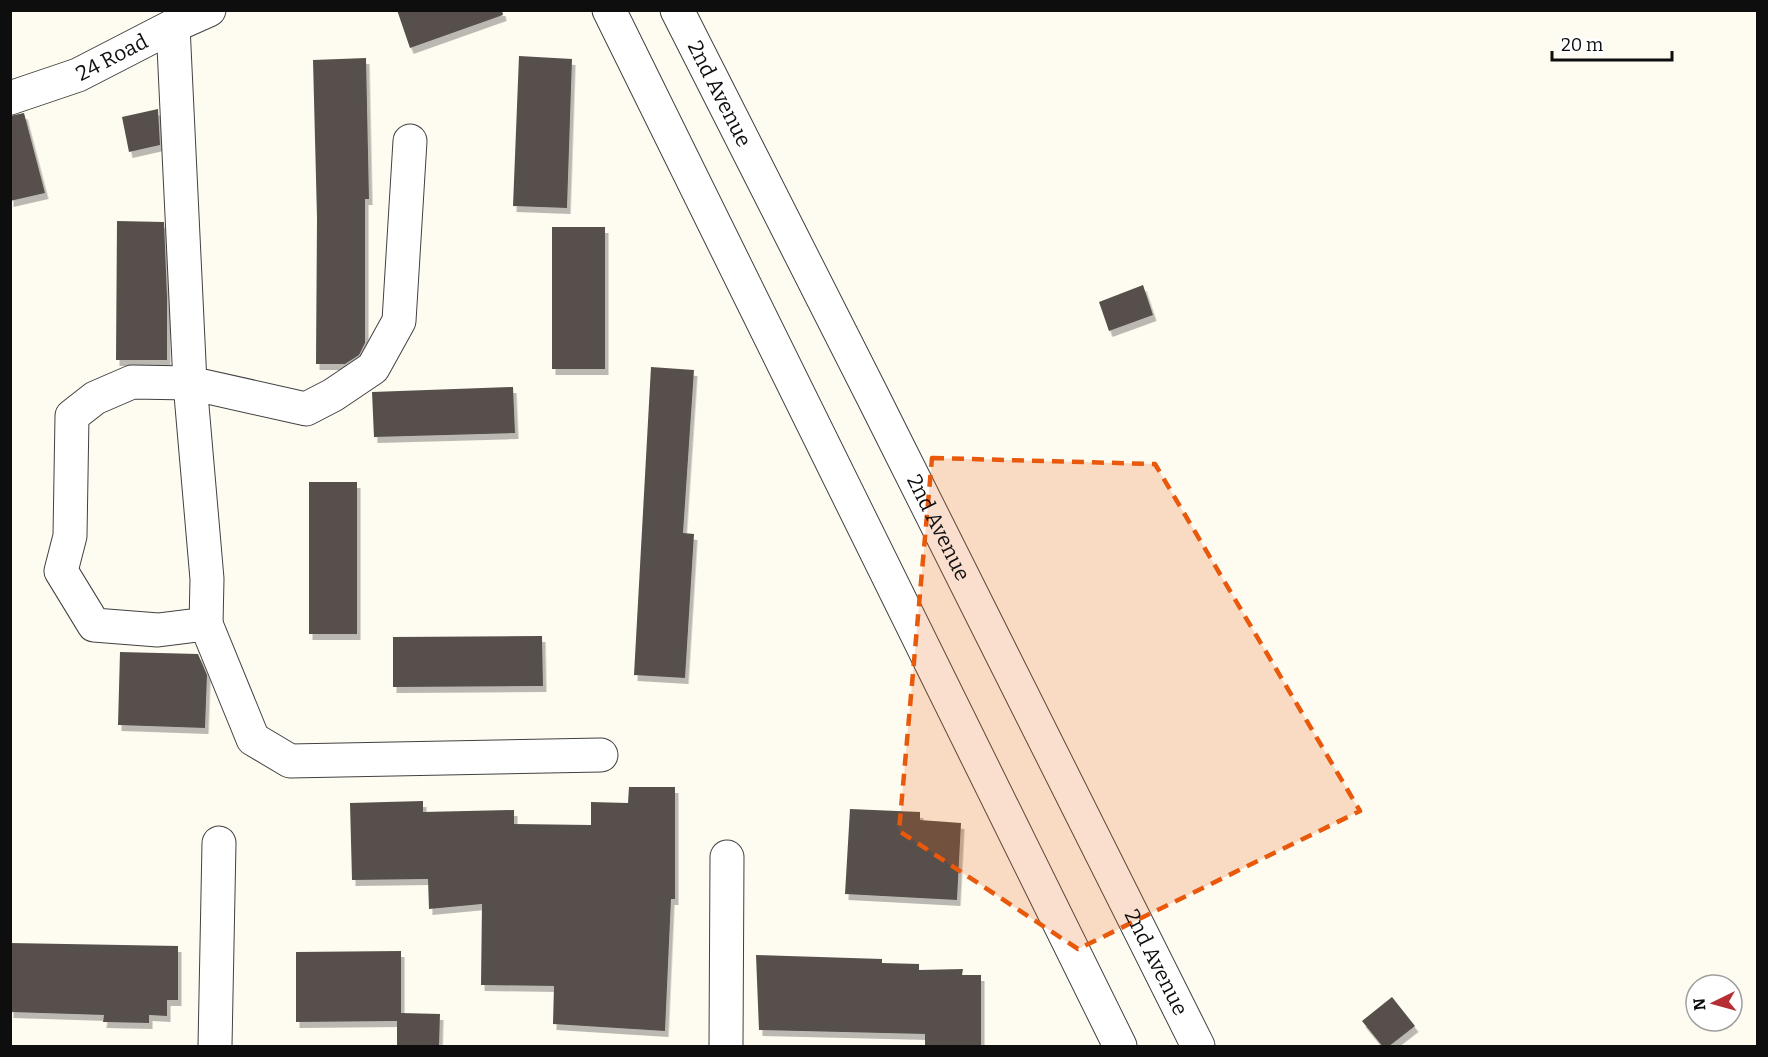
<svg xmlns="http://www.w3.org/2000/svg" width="1768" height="1057" font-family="Bitter,serif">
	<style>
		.building { fill: #56504b; filter: url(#shadow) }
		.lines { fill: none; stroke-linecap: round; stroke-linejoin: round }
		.minor-casing { stroke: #414141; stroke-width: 35 }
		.tertiary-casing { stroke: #414141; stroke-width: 35 }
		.minor { stroke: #fff; stroke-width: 33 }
		.tertiary { stroke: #fff; stroke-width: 33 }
		.marked { fill: #e8590c; fill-opacity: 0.2; stroke: #e8590c; stroke-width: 4.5; stroke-dasharray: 12 8; stroke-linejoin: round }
		.labels { text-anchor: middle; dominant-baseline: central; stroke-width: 6; stroke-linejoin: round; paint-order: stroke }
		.street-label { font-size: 21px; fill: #0e0e0e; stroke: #fff }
	</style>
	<defs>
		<filter id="shadow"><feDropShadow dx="3.5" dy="6" stdDeviation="0" flood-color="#0004"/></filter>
	</defs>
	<rect width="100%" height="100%" fill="#fefbf0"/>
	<path class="building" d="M397,10H502L503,15L410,48Z
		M519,56L572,59L567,208L513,206Z
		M366,58L369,199H365V343L359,355L345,364H316L317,218L313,60Z
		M158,109L160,145L129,152L122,117Z
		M24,113L45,193L10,201V116Z
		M117,221L164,222L167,297V360H116Z
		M552,227H605V369H552Z
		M1143,285L1153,315L1109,331L1099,302Z
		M651,367L694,370L683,533L694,534L685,678L634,675Z
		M513,387L515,433L374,437L372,392Z
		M309,482H357V634H309Z
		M542,636L543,686L393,687V637Z
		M120,652L198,654L207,675L205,728L118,725Z
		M629,787H675V899H671L665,1031L553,1024L554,986L481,985L482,904L429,909L428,879L352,880L350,803L423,801V812L514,810V824L591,825V802L628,803Z
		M850,809L920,812V820L961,823L957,900L845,894Z
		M10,943L178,946V1000H167V1016L149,1015V1023L103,1022L104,1015L10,1012Z
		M401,951V1013L440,1014L439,1047H397V1021L296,1022V952Z
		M756,955L882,959V963L919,964V970L963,969L962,975H981V1046L925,1045V1034L759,1030Z
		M1392,997L1415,1026L1388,1047H1383L1362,1021Z"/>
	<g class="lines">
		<defs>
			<g id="minor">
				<path d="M173,26L190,383L207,579L206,624L158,630L94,625L61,571L70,536L72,416L95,398L132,382L190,383L306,409L333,395L373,368L399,321L410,141"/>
				<path id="s1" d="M10,98L78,75L173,26L209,10"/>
				<path d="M206,624L253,739L290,761L601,755"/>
				<path d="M215,1046L219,843"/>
				<path d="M726,1046L727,857"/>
			</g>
			<g id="tertiary">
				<path d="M609,10L1120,1046"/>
				<path id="s2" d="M677,10L872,395L1198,1046"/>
			</g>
		</defs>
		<use href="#minor" class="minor-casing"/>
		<use href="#tertiary" class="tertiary-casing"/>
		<use href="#minor" class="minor"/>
		<use href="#tertiary" class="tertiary"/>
	</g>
	<path class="marked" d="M932,458L1155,464L1360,811L1078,949L899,831Z"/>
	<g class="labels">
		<g class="street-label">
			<text stroke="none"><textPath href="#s1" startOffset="110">24 Road</textPath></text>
			<text stroke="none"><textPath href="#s2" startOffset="94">2nd Avenue</textPath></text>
			<text stroke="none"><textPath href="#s2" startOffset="580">2nd Avenue</textPath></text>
			<text stroke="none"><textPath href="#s2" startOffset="1066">2nd Avenue</textPath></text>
		</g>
	</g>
	<rect width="1768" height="1057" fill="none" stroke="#0e0e0e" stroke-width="24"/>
	<g transform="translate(1714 1003) rotate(265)"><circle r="28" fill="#ffffff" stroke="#9f9f9f" stroke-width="1.5"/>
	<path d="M0-4.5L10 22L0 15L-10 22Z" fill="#b52f35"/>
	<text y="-9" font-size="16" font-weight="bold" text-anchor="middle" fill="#0e0e0e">N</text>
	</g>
	<path d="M1552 51v9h120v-9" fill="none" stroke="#0e0e0e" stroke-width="3"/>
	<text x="1561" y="51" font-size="18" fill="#0e0e0e" stroke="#ffffff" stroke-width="4.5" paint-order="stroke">20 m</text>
</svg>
